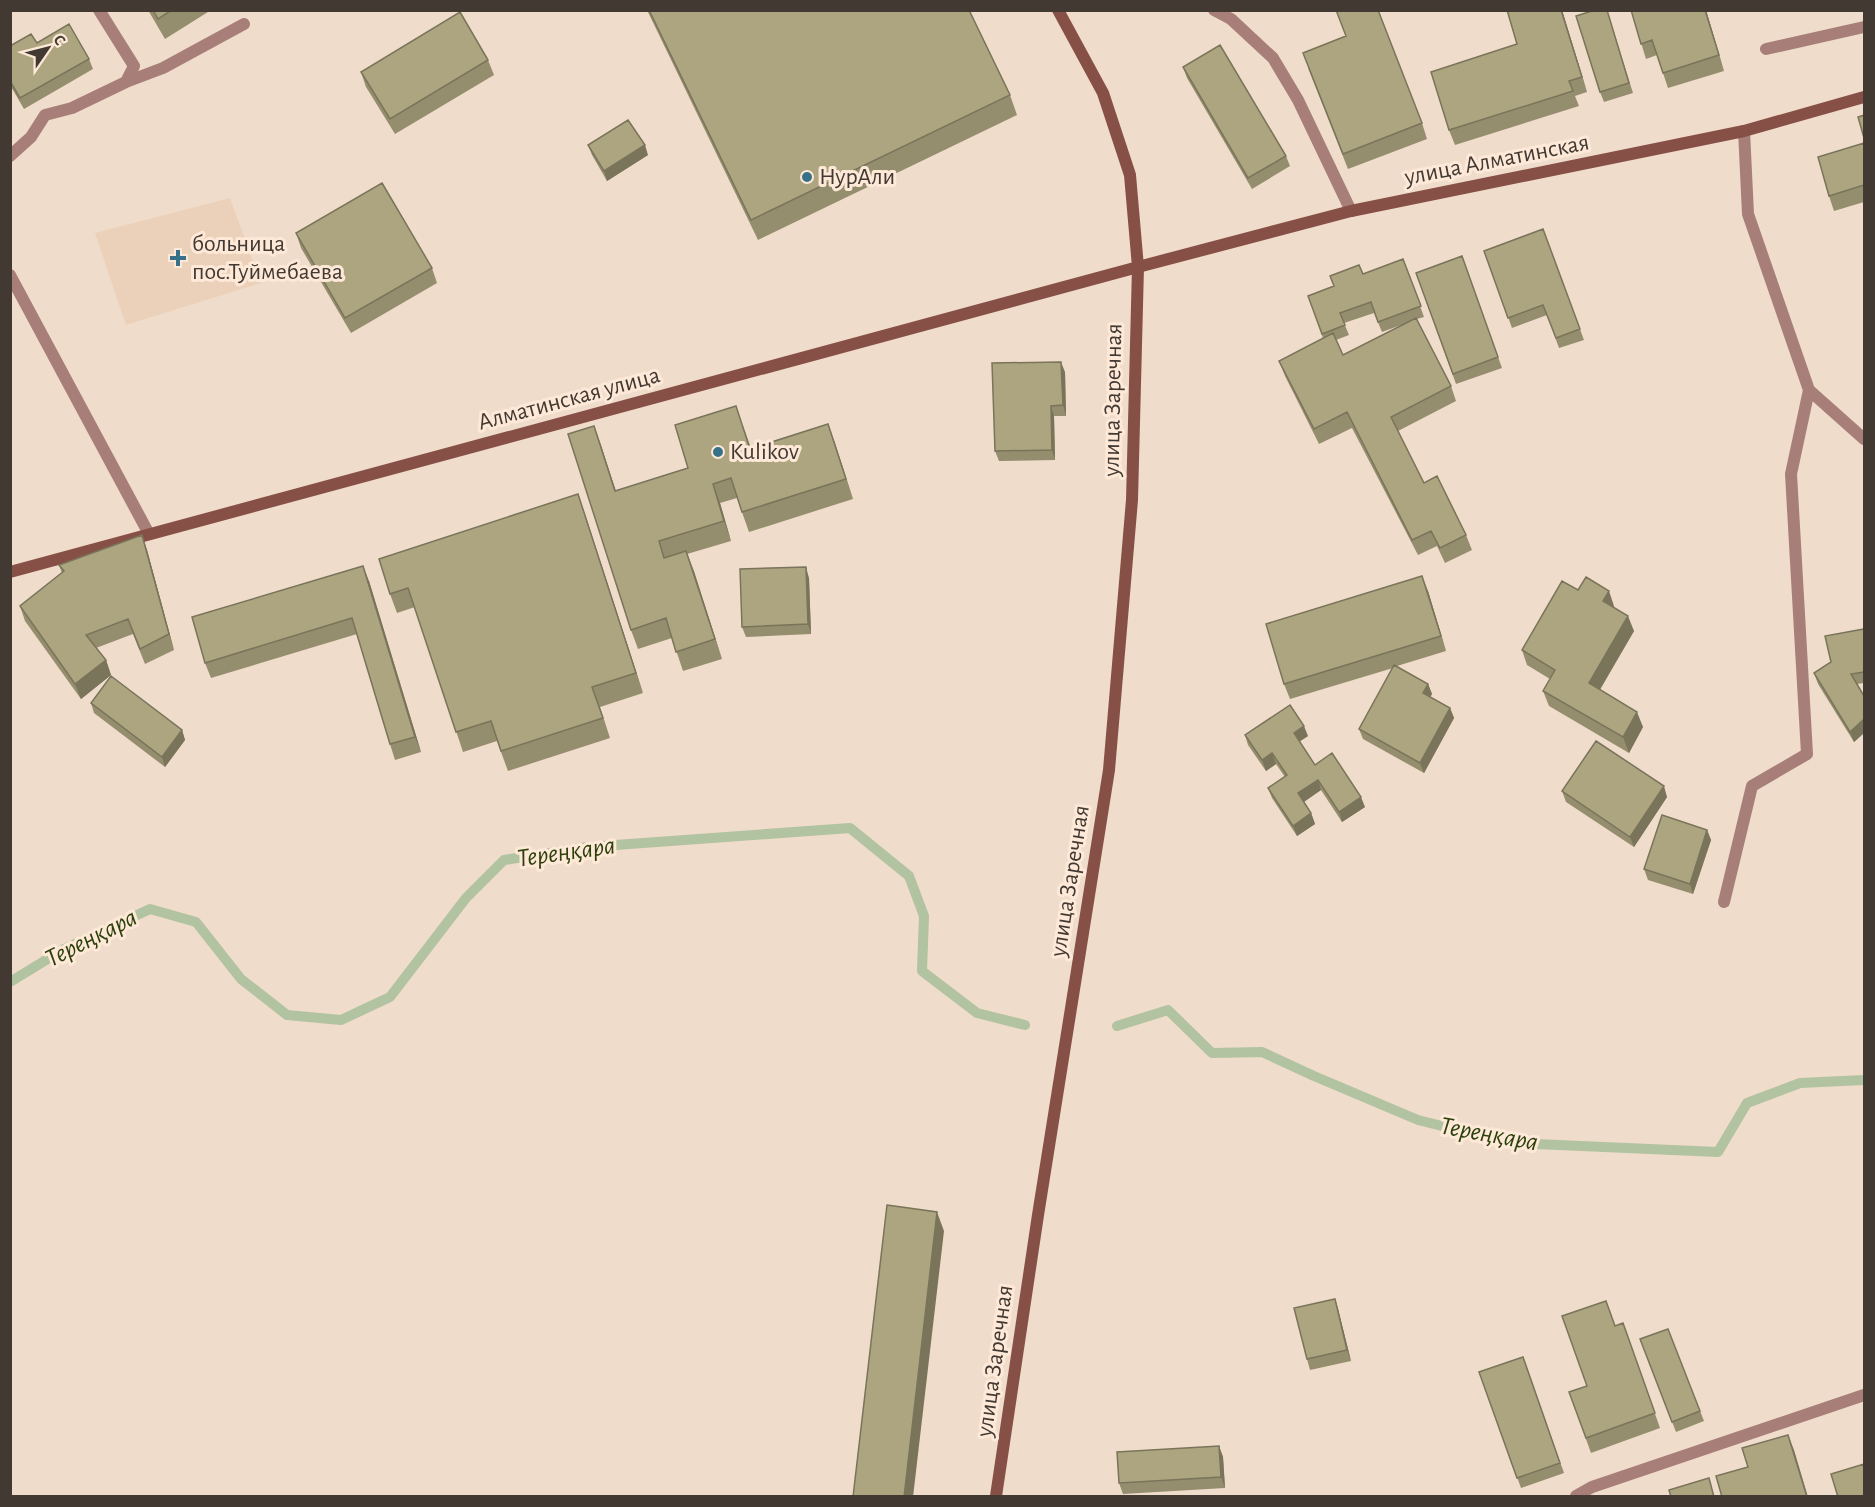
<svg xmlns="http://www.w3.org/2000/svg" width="1875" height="1507" font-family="'Alegreya Sans',sans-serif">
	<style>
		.built { fill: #ebd1ba }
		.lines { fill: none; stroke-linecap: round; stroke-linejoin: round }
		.stream { stroke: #b1c3a0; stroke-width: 10 }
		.lane { stroke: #a77f78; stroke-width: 12 }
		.street { stroke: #a77f78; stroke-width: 12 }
		.secondary { stroke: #875047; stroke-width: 12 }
		.wall { fill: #958e6e; fill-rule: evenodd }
		.shaded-wall { fill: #79745a }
		.building { fill: #ada580; stroke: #79745a; stroke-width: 1.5 }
		.poi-dot { fill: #377189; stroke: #fee9d8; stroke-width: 2 }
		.labels { text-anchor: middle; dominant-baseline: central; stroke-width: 6; stroke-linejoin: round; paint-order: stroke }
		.street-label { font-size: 24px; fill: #413932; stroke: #fee9d8 }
		.poi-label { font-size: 24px; fill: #413932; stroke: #fee9d8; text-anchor: start }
		.water-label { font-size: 26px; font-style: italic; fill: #2b400a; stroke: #fee9d8 }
	</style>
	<rect width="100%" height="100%" fill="#f0dccb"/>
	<path class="built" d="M230,198L261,283L126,325L95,233Z"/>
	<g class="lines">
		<path class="stream" d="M10,982L64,949L150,909L196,922L241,979L287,1015L341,1020L390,997L466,898L504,860L588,847L850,828L909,876L924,916L922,971L977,1013L1025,1025
			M1117,1026L1168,1010L1212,1053L1262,1052L1314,1076L1418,1120L1510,1143L1718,1152L1747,1103L1800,1083L1864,1080"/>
		<path class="lane" d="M1214,10L1231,19L1273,58L1298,100L1351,211
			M1766,49L1864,27
			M126,82L163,68L244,24
			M10,156L31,137L45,115L72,108L126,82L134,66L99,10
			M1576,1496L1592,1487L1864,1395"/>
		<path class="street" d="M1744,131L1748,214L1809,390L1864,439
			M10,275L149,534
			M1724,902L1752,786L1807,754L1791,474L1809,390"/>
		<path class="secondary" d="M10,572L1138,267L1351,211L1744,131L1864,97
			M996,1496L1038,1215L1109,770L1132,500L1138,267L1130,175L1103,93L1058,10"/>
	</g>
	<path class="wall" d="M148,10H207L208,12L165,39Z
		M647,10H969L1010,95L1017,115L758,240Z
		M1507,10H1562L1587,92L1575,96L1579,106L1455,145L1449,130L1517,44Z
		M1607,10L1633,93L1604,102L1600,92Z
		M1631,10H1706L1724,71L1668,88L1657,55L1646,59Z
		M37,43L89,59L93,69L24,109L10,85V46Z
		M488,60L494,75L395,134L366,87L361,72Z
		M1183,67L1286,156L1290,166L1252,189L1187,78Z
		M1308,68L1422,123L1427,139L1348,169Z
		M1864,143V202L1834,211L1829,196Z
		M588,145L648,155L607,181L592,155Z
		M1543,229L1584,340L1559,348L1547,315L1512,328L1484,251Z
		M296,233L432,268L437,283L351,333L301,248Z
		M1462,256L1502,368L1456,384L1416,273Z
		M1403,259L1424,317L1417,319L1451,386L1456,401L1398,431L1424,483L1466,535L1472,550L1445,563L1437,546L1418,555L1352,428L1319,444L1285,376L1279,361L1323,338L1308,296ZM1374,313L1382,332L1404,324L1343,355L1336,340L1349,335L1344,323Z
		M1065,372L1066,416H1054L1055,460L999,461L995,451Z
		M828,424L853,499L749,532L737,498L720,503L731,541L687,554L722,659L683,671L672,638L638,649L631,630L594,426L616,491L688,468L743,426L751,448Z
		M578,494L643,693L600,707L610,738L508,771L497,741L463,752L415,607L397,613L390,594Z
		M147,550L174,650L145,664L133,634L96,648L106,660L111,675L81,699L25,621L20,606L62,573L59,565Z
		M809,578L811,634L746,637L742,627Z
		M369,581L421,752L395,760L390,744L357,634L211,678L205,663Z
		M1578,590L1614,606V607L1634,631L1600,690L1643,727L1629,753L1549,706L1543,691L1550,679L1527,665L1522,650Z
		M1428,591L1446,651L1397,666L1428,684L1432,694L1430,697L1450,708L1454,718L1424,773L1363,739L1359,729L1393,668L1290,699L1284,684Z
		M1864,629V683L1857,684L1864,696V733L1854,742L1818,684L1814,673L1831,662Z
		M91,703L182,730L185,740L165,767L94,713Z
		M1245,735L1308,736L1299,742L1315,765L1365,807L1342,822L1321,790L1304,802L1311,813L1315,824L1297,836L1272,798L1268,788L1285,777L1276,764L1266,771L1248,745Z
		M1562,791L1667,797L1634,847L1566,802Z
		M1707,830L1711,840L1693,894L1648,880L1644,869Z
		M1335,1299L1338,1309L1351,1361L1310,1370L1307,1359Z
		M1623,1323L1660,1428L1591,1453L1569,1392L1587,1386L1615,1326Z
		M1668,1329L1704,1421L1676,1432L1640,1339Z
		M1523,1357L1564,1473L1521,1488L1479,1372Z
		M1219,1446L1223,1457L1225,1488L1123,1494L1119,1483Z"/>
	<path class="shaded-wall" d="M1561,10H1562L1587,92L1582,77Z
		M1705,10H1706L1724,71L1719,55Z
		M645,145L648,155L607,181L604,171Z
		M1061,362L1065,372L1066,416L1063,405Z
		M1051,406L1054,416L1055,460L1052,450Z
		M828,424L835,443L853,499L846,479Z
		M594,426L601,445L622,511L615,491Z
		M713,484L720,503L731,541L724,521Z
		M578,494L585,514L643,693L636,673Z
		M142,535L147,550L174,650L169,634Z
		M686,551L694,571L722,659L715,639Z
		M363,566L369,581L421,752L415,737Z
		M806,567L809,578L811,634L808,624Z
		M1422,576L1428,591L1446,651L1441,636Z
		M1609,591L1614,606L1609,616L1603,601Z
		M1628,616L1634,631L1594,699L1589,683Z
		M106,660L111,675L81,699L75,684Z
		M1428,684L1432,694L1427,703L1423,693Z
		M1450,708L1454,718L1424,773L1420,763Z
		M1637,712L1643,727L1629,753L1623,737Z
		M1864,719V733L1854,742L1850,732Z
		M1304,726L1308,736L1297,743L1294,733Z
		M182,730L185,740L165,767L162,757Z
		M1272,753L1276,764L1266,771L1262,760Z
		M1318,780L1321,790L1302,803L1298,793Z
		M1664,786L1667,797L1634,847L1630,837Z
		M1361,797L1365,807L1342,822L1339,812Z
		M1311,813L1315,824L1297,836L1293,826Z
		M1707,830L1711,840L1693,894L1690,884Z
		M937,1212L944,1231L913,1497H904Z
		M1335,1299L1338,1309L1351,1361L1347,1350Z
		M1788,1435L1794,1450L1808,1497H1807Z
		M1219,1446L1223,1457L1225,1488L1221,1477Z"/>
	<path class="building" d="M153,10H172L158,19Z
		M649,10H969L1010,95L751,220Z
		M1336,10H1378L1422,123L1343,154L1303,53L1346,36Z
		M1507,10H1561L1582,77L1569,81L1573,91L1449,130L1431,72L1517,44Z
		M1595,10H1607L1629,83L1600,92L1576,16Z
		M1631,10H1705L1719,55L1663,73L1652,40L1641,44Z
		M460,12L488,60L390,119L361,72Z
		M69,24L89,59L20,98L10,81V46L31,34L37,43Z
		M1220,45L1286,156L1248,178L1183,67Z
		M1864,115V138L1858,117Z
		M628,120L645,145L604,171L588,145Z
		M1864,143V185L1829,196L1818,157Z
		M382,183L432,268L345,318L296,233Z
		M1543,229L1580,329L1556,338L1543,305L1508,318L1484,251Z
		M1462,256L1498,357L1453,374L1416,273Z
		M1403,259L1421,306L1378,322L1371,302L1340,313L1345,325L1322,334L1308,296L1334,286L1330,276L1359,265L1363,274Z
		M1416,318L1451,386L1391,417L1424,483L1437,476L1466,535L1440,548L1431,531L1412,540L1347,412L1314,429L1279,361L1333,333L1343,355Z
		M1061,362L1063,405L1051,406L1052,450L995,451L992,363Z
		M736,406L750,449L828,424L846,479L742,512L731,478L713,484L724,521L659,541L664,558L686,551L715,639L676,652L666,618L631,630L568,434L594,426L615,491L688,468L675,425Z
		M578,494L636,673L592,687L603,718L501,751L491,721L456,732L408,588L390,594L379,559Z
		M142,535L169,634L140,649L128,619L86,635L106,660L75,684L20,606L64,571L59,565Z
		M363,566L415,737L390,744L352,618L205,663L192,617Z
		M806,567L808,624L742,627L740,569Z
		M1422,576L1441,636L1284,684L1266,624Z
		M1586,577L1609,591L1603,601L1628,616L1589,683L1637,712L1623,737L1543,691L1555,670L1522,650L1562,581L1578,590Z
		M1864,629V672L1851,674L1864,696V719L1850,732L1814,673L1831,662L1825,636Z
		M1394,665L1428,684L1423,693L1450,708L1420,763L1359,729Z
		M111,676L182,730L162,757L91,703Z
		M1290,705L1304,726L1294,733L1315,765L1332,753L1361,797L1339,812L1318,780L1298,793L1311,813L1293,826L1268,788L1287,775L1272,753L1262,760L1245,735Z
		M1596,741L1664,786L1630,837L1562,791Z
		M1662,815L1707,830L1690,884L1644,869Z
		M887,1205L937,1212L904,1497H853Z
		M1335,1299L1347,1350L1307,1359L1294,1308Z
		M1606,1301L1615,1326L1623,1323L1655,1413L1586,1438L1569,1392L1587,1386L1562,1316Z
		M1668,1329L1700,1411L1672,1422L1640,1339Z
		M1523,1357L1560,1463L1517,1478L1479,1372Z
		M1788,1435L1807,1497H1722L1716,1476L1748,1467L1742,1448Z
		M1219,1446L1221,1477L1119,1483L1117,1452Z
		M1864,1464V1497H1838L1831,1474Z
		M1709,1478L1714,1497H1671L1669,1490Z"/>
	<g class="poi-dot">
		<circle cx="807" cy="177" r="6"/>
		<path d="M175 249h6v6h6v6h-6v6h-6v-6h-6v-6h6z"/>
		<circle cx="718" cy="452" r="6"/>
	</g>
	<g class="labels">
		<g class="street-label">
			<text transform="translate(1497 160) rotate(-11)">улица Алматинская</text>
			<text transform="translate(569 399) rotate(-15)">Алматинская улица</text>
			<text transform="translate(1113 400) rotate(-89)">улица Заречная</text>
			<text transform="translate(1070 881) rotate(-81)">улица Заречная</text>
			<text transform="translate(995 1361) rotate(-82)">улица Заречная</text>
		</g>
		<g class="poi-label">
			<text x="819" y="177">НурАли</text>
			<text x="192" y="244">больница<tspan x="192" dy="28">пос.Туймебаева</tspan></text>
			<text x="730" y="452">Kulikov</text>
		</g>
		<g class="water-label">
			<text transform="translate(566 852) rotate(-8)">Тереңқара</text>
			<text transform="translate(91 938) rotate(-27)">Тереңқара</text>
			<text transform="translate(1489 1134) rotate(10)">Тереңқара</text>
		</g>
	</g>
	<rect width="1875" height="1507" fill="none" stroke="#413932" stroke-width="24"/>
	<g transform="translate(48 48) rotate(55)" stroke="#fee9d8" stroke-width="4.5" paint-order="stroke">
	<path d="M0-4.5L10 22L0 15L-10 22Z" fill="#413932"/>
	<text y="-9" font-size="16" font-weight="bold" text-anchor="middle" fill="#413932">С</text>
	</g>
</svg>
